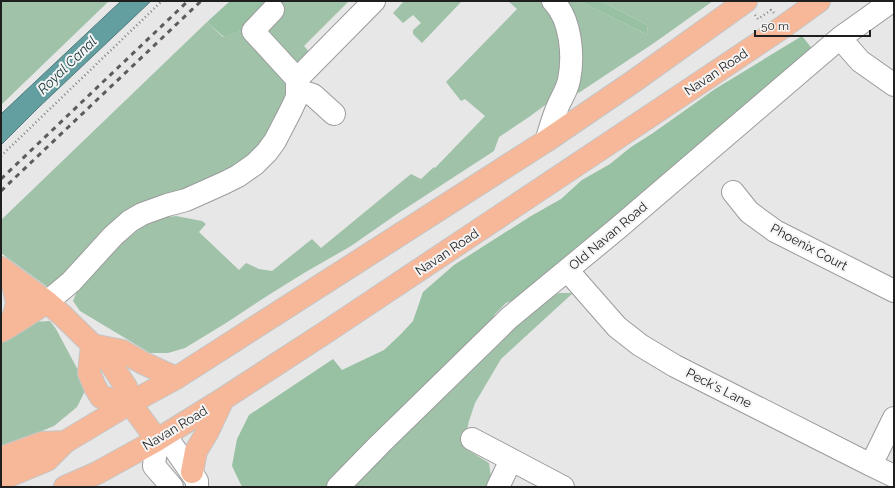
<svg xmlns="http://www.w3.org/2000/svg" width="895" height="488" font-family="Raleway,sans-serif">
	<style>
		.green { fill: #a0c2a9 }
		.forest { fill: #97c1a2 }
		.water { fill: #639fa1; stroke: #4f797a }
		.lines { fill: none; stroke-linecap: round; stroke-linejoin: round }
		.minor-casing { stroke: #9b9b9c; stroke-width: 24 }
		.major-casing { stroke: #c5c5c5; stroke-width: 24 }
		.path { stroke: #818181; stroke-width: 2.5; stroke-dasharray: 1 3; stroke-linecap: butt }
		.minor { stroke: #fff; stroke-width: 22 }
		.major { stroke: #f6b898; stroke-width: 22 }
		.rail { stroke: #5c5c5d; stroke-width: 3; stroke-dasharray: 5 5; stroke-linecap: butt }
		.labels { text-anchor: middle; dominant-baseline: central; stroke-width: 4; stroke-linejoin: round; paint-order: stroke }
		.street-label { font-size: 13px; fill: #1f1f1f; stroke: #f5f5f6 }
		.water-label { font-size: 14px; font-style: italic; fill: #173738; stroke: #f5f5f6 }
	</style>
	<rect width="100%" height="100%" fill="#e7e7e8"/>
	<path class="green" d="M1,1H109L1,105Z
		M273,1H349L304,46L311,54L297,66L266,36Z
		M404,1H462L422,43L413,34V30L421,23L413,15L403,23L393,13Z
		M508,1H546L560,19L562,68L552,100L529,117L499,137L494,151L397,214L351,246L304,273L267,296L226,323L185,348L168,353H150L80,311L73,301L77,291L95,272L120,245L144,225L160,218L176,216L202,221L206,224L199,232L239,270L246,263L259,269L272,271L312,239L321,248L411,174L421,179L434,167L435,168L485,116L465,99L461,101L446,82L517,9Z
		M561,1H579L648,35L647,25L601,1H713L654,43L580,92L576,94Z
		M207,22L223,37L241,31L277,67L285,79L288,93L274,135L237,173L190,188L53,291L1,253V220Z
		M559,293H573L501,359L475,403L469,421L463,447L489,463L491,477L486,487H347L538,304Z
		M50,321L56,329L87,387L77,407L54,426L1,448V341L31,322Z"/>
	<path class="forest" d="M230,1H273L241,31L224,37L207,22Z
		M579,1H601L647,25L648,35Z
		M802,36L814,51L525,295L506,303L495,314L489,325L473,337L465,351L454,356L444,366L438,376L387,425L374,434L362,450L331,479L327,485L326,487H242L232,466L237,439L249,415L333,359L342,370L384,350L401,334L413,321L423,292L454,265L531,216L561,199L582,180L610,164L631,147L653,133L715,89Z"/>
	<path class="water" d="M121,1H151L39,107L1,145V114Z"/>
	<g class="lines">
		<defs>
			<path id="minor" d="M840,38L860,61L894,85
				M297,79L374,1
				M297,90L313,95L334,114
				M546,141C550,130 553,117 558,106C562,97 567,90 569,80C574,56 571,19 553,1
				M733,192L749,212L775,231L894,291
				M567,270L617,327L640,345L675,366L871,465L894,476
				M47,302L71,282L113,236L130,221L142,214L167,205L186,200L224,183L238,176L255,164L267,152L275,141L291,110L297,97V79L253,31L273,10
				M472,439L563,487
				M871,465L894,418
				M172,487L154,466L157,440L172,445L197,481V487
				M338,487L380,444L509,318L618,228L840,38L892,1
				M498,487L511,460"/>
			<path id="major" d="M1,268L47,302L63,316L109,361L126,387L130,403L157,440
				M10,326L15,312L17,302L11,276
				M1,331L24,317L47,302
				M92,345L122,351L143,363L176,378
				M92,345L89,373L95,387L101,397L130,403
				M1,458L42,443L65,442
				M192,472L196,451L208,431L223,399
				M1,479L47,460L65,442L130,403L176,378L546,141L634,81L746,1
				M65,487L97,473L157,440L223,399L323,334L719,70L783,27L819,1"/>
		</defs>
		<use href="#minor" class="minor-casing"/>
		<use href="#major" class="major-casing"/>
		<path class="path" d="M755,15L758,19L771,10L774,13
			M1,156L162,1"/>
		<use href="#minor" class="minor"/>
		<use href="#major" class="major"/>
		<path class="rail" d="M1,179L188,1
			M1,191L201,1"/>
	</g>
	<g class="labels">
		<g class="street-label">
			<text transform="translate(716 72) rotate(-34)">Navan Road</text>
			<text transform="translate(608 236) rotate(-40)">Old Navan Road</text>
			<text transform="translate(809 247) rotate(28)">Phoenix Court</text>
			<text transform="translate(447 252) rotate(-34)">Navan Road</text>
			<text transform="translate(719 388) rotate(27)">Peck's Lane</text>
			<text transform="translate(175 428) rotate(-31)">Navan Road</text>
		</g>
		<g class="water-label">
			<text transform="translate(67 65) rotate(-44)">Royal Canal</text>
		</g>
	</g>
	<rect width="895" height="488" fill="none" stroke="#1f1f1f" stroke-width="4"/>
	<path d="M755 30v6h115v-6" fill="none" stroke="#1f1f1f" stroke-width="2"/>
	<text x="761" y="30" font-size="12" fill="#1f1f1f" stroke="#f5f5f6" stroke-width="3" paint-order="stroke">50 m</text>
</svg>
